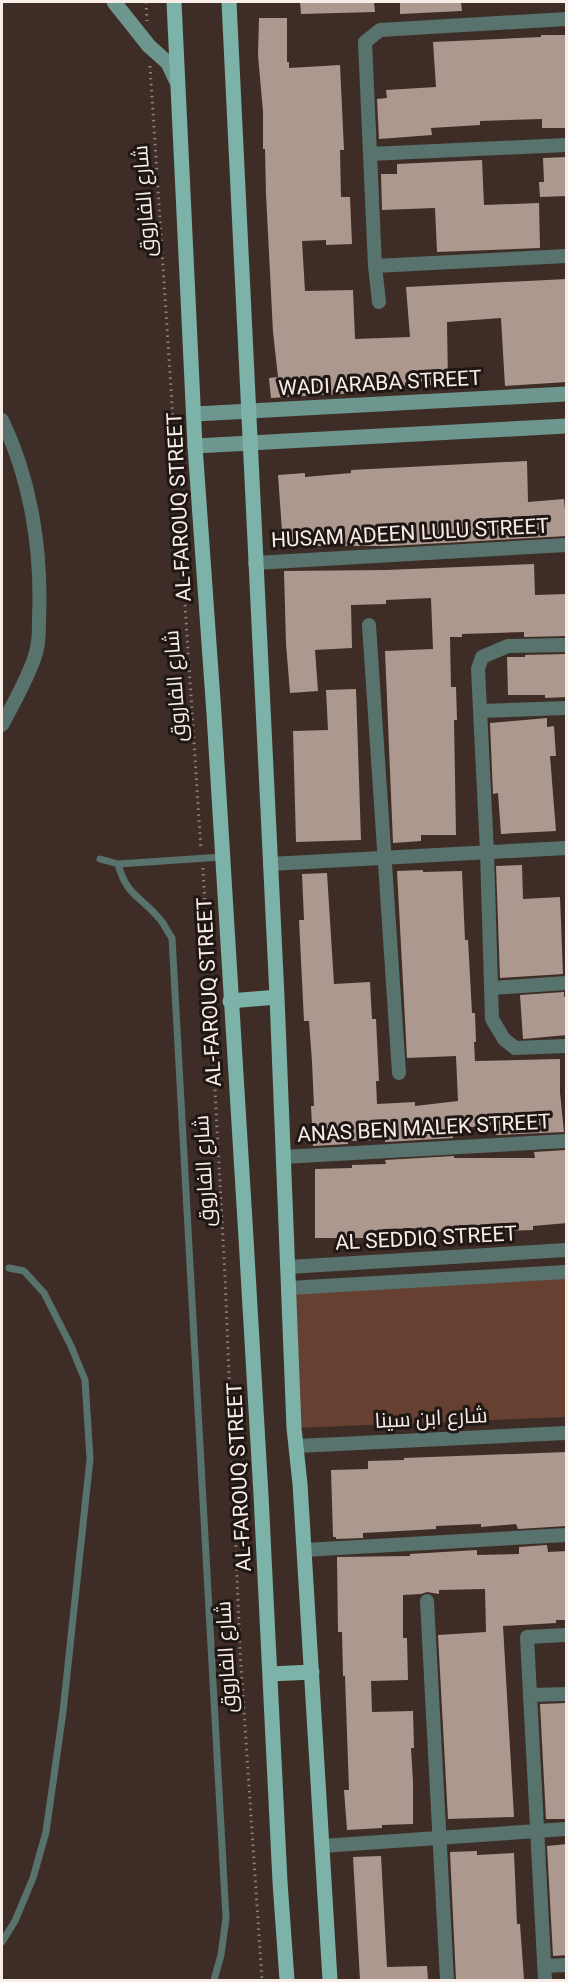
<svg xmlns="http://www.w3.org/2000/svg" width="568" height="1982" font-family="Roboto,Cairo,sans-serif">
	<style>
		.green { fill: #664132 }
		.building { fill: #ad988f }
		.lines { fill: none; stroke-linecap: round; stroke-linejoin: round }
		.path { stroke: #91837d; stroke-width: 3; stroke-dasharray: 1.5 4.5; stroke-linecap: butt }
		.lane { stroke: #58726d; stroke-width: 7 }
		.street { stroke: #58726d; stroke-width: 14 }
		.secondary { stroke: #6d968e; stroke-width: 15 }
		.primary { stroke: #7cb2a8; stroke-width: 15 }
		.labels { text-anchor: middle; dominant-baseline: central; stroke-width: 6; stroke-linejoin: round; paint-order: stroke }
		.street-label { font-size: 21px; fill: #f9ede8; stroke: #1f1714 }
	</style>
	<rect width="100%" height="100%" fill="#3e2d26"/>
	<path class="green" d="M566,1272V1417L294,1428L289,1288Z"/>
	<path class="building" d="M300,2H374L375,12L301,14Z
		M400,2H461L462,11L400,14Z
		M259,18H287V62H289V68L340,65L344,150H340L341,197H350L352,244L326,245V240L302,241L305,291L353,290L355,339L410,337L406,287L567,279V382L505,386L501,318L447,322L448,385L355,386L356,393L271,398L269,378L278,377L273,332L266,194L265,149H263V112L258,55Z
		M541,35H567V128H542V119L480,121V125L431,128L432,135L379,139L377,99L387,98L386,90L436,87L433,42L541,37Z
		M567,157V196L540,197L539,182H544L543,158Z
		M482,160L484,205L539,203L540,248L437,252L435,208L382,210L381,174H397V164Z
		M527,461L528,502L564,499L567,536L390,546H317V543L283,545L278,475L305,473V477L351,473V470Z
		M534,564L535,595L567,594V636L524,637V632L462,634V637H450L451,687H456L457,720H454L456,835H421V841L393,843L385,651L433,649L431,598L386,600V604L351,605L352,648L315,650L318,691L290,693L286,644L284,571L386,570Z
		M567,654V697L545,698V695H508L507,657H525V655Z
		M356,689L361,840L296,842L293,731L328,730L326,690Z
		M547,718V727L554,726L556,756H550L556,831L501,834L498,793L493,794L490,723Z
		M522,865L523,899L560,897L563,974L500,978L496,866Z
		M423,870V872L462,871L465,940H468L472,1013H475L476,1042H474L475,1061L560,1059V1093L564,1132L496,1135L495,1126L452,1128L453,1138L385,1142V1140L348,1141V1144L313,1146L311,1106H314L312,1062L309,1021H304L299,920H304L302,874L327,873L334,984L370,982L372,1019H376L379,1081H376L377,1104L415,1102V1106L458,1101L456,1056L407,1058L397,871Z
		M564,992V997H567V1035L523,1039L520,995Z
		M566,1150L567,1223L533,1226V1230L502,1231L501,1225H459V1231L428,1232V1228L383,1229V1238H315V1169L352,1168V1165L386,1164L385,1160L454,1156V1158H535L534,1152Z
		M567,1452V1526L518,1529L516,1524L481,1527V1524L436,1526V1529L363,1533V1538L336,1539V1537H333L331,1470L368,1469V1461L404,1460V1458Z
		M547,1545L548,1552L567,1551V1620H556V1623L503,1626L514,1817L448,1819L438,1635L486,1632L485,1589L439,1590V1594L427,1592L421,1594L403,1595V1638H407L408,1680L371,1681L372,1712L413,1711L414,1748H411L413,1782V1824L382,1825V1828L347,1830L344,1790H349L345,1676H343L342,1632H338L337,1557L410,1556V1554L477,1550V1555L519,1554V1547Z
		M567,1703V1819H546L540,1704Z
		M567,1844V1955L553,1956L547,1846Z
		M477,1851V1855L514,1853L517,1924H520L524,1980H456L450,1852Z
		M381,1856L387,1967L427,1966L428,1980H360L353,1857Z"/>
	<g class="lines">
		<path class="path" d="M146,2L147,21
			M150,66L201,850
			M203,868L225,1276L240,1651L262,1980"/>
		<path class="lane" d="M100,859L118,864L222,857
			M118,864C127,896 139,895 158,917C164,923 167,931 172,938L226,1918L221,1955L214,1980
			M2,1942L15,1921L33,1878L46,1832L63,1712L90,1459L85,1380L71,1346L44,1293L24,1271L9,1268"/>
		<path class="street" d="M370,154L566,145
			M375,266L566,256
			M379,302L375,266L365,42L380,30L566,19
			M2,420C31,480 42,551 39,618C39,632 39,646 34,659C26,682 13,704 2,725
			M255,563L566,545
			M369,625L399,1073
			M566,645L508,646L482,657L478,669L487,852L492,1019L504,1039L515,1048L566,1046
			M481,711L566,708
			M270,864L566,848
			M492,988L566,983
			M283,1157L566,1141
			M288,1267L566,1250
			M289,1288L566,1272
			M297,1446L566,1433
			M304,1550L566,1535
			M427,1601L447,1980
			M531,1695L566,1694
			M322,1846L566,1829
			M545,1966L566,1965
			M545,1980L527,1637L566,1635"/>
		<path class="secondary" d="M114,2L149,46L168,63L176,80
			M195,414L566,394
			M195,446L566,426"/>
		<path class="primary" d="M174,2L195,446L214,714L246,1238L261,1495L280,1882L287,1980
			M229,2L277,997L294,1428L300,1484L330,1980
			M230,1001L277,997
			M270,1674L312,1672"/>
	</g>
	<g class="labels">
		<g class="street-label">
			<text transform="translate(144 201) rotate(-94)">شارع الفاروق</text>
			<text transform="translate(380 383) rotate(-3)">WADI ARABA STREET</text>
			<text transform="translate(179 507) rotate(-93)">AL-FAROUQ STREET</text>
			<text transform="translate(410 533) rotate(-3)">HUSAM ADEEN LULU STREET</text>
			<text transform="translate(175 686) rotate(-94)">شارع الفاروق</text>
			<text transform="translate(209 992) rotate(-93)">AL-FAROUQ STREET</text>
			<text transform="translate(424 1128) rotate(-3)">ANAS BEN MALEK STREET</text>
			<text transform="translate(204 1171) rotate(-93)">شارع الفاروق</text>
			<text transform="translate(426 1238) rotate(-3)">AL SEDDIQ STREET</text>
			<text transform="translate(431 1418) rotate(-3)">شارع ابن سينا</text>
			<text transform="translate(239 1477) rotate(-93)">AL-FAROUQ STREET</text>
			<text transform="translate(226 1657) rotate(-93)">شارع الفاروق</text>
		</g>
	</g>
	<rect width="568" height="1982" fill="none" stroke="#f9ede8" stroke-width="6"/>
</svg>
